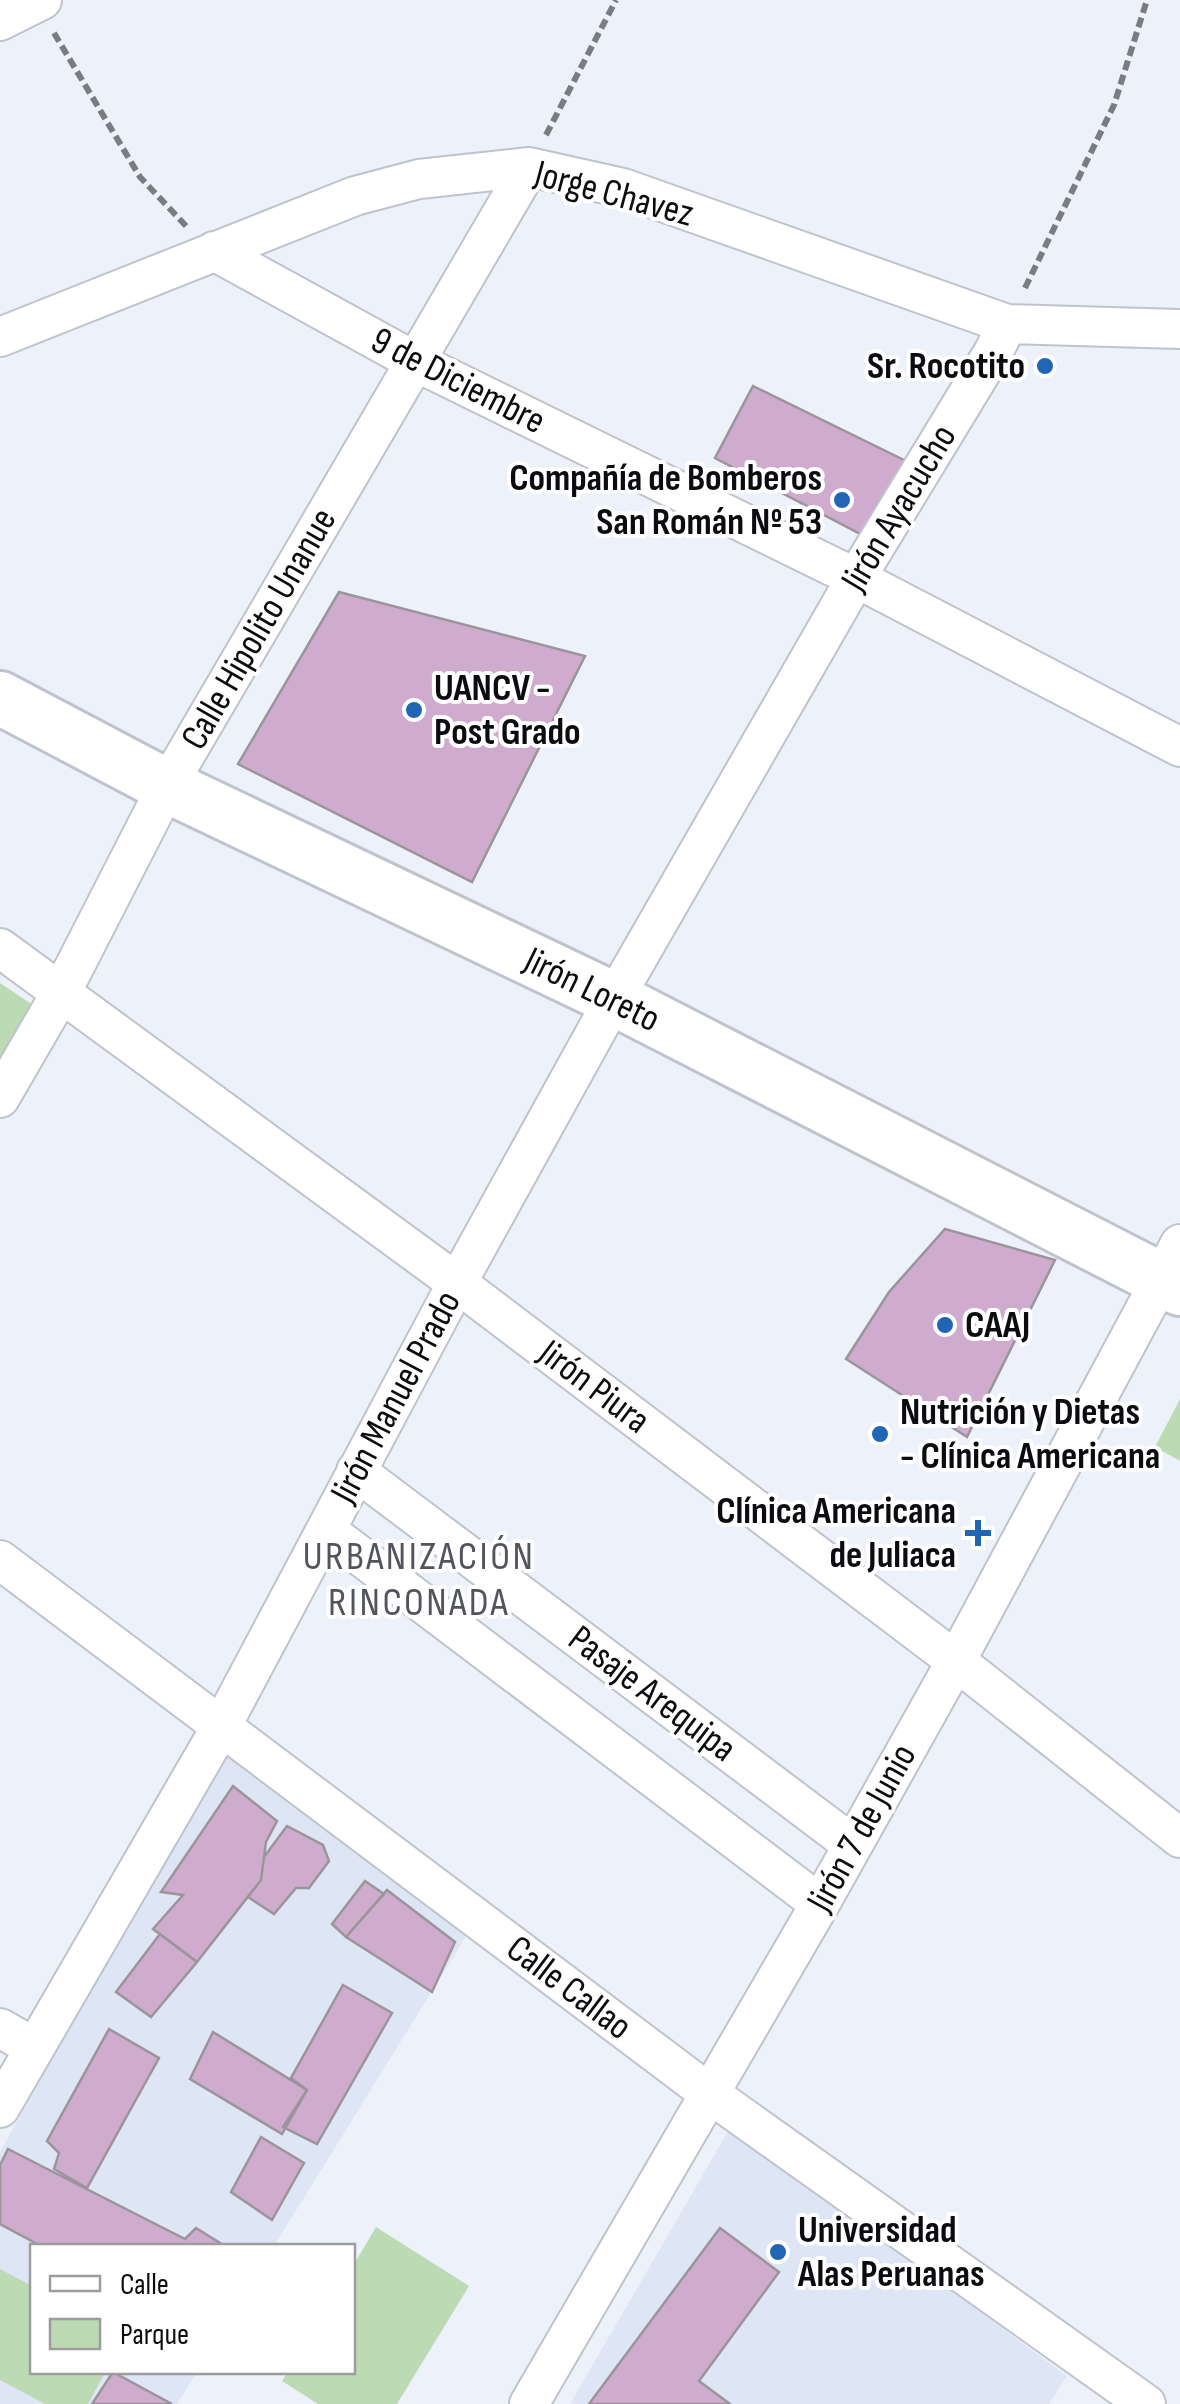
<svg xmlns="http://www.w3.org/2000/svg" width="1180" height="2404" font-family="'Sofia Sans Condensed',sans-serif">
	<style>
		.built { fill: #dee5f4 }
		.green { fill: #bcdab3 }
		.building { fill: #cfabce; stroke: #9b949b; stroke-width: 2.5 }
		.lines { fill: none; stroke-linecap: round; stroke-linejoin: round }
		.street-casing { stroke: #bfc3cb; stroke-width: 42 }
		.secondary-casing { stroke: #bfc3cb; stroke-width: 58 }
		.path { stroke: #7a7c82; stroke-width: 6; stroke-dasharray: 10 5; stroke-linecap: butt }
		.street { stroke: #fff; stroke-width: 38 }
		.secondary { stroke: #fff; stroke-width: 52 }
		.poi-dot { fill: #2165b5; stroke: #fefefe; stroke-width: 4 }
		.labels { text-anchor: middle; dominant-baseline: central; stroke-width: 8; stroke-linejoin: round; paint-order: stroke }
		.street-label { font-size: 38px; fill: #0b0c0f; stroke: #fefefe }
		.poi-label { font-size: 38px; font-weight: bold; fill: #0b0c0f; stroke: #fefefe; text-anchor: start }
		.neighbourhood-label { font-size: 40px; letter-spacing: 2.5px; fill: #51545b; stroke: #fefefe }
	</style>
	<rect width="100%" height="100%" fill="#edf1fa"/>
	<path class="built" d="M225,1752L476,1920L274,2246H32V2372H197L177,2404H0V2152Z
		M730,2128L1067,2376L1049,2404H570Z"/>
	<path class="green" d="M0,983L33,1005L0,1057Z
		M1180,1399V1461L1155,1447Z
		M376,2227L469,2286L397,2404H318L282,2381L288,2372H352L353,2266Z
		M0,2269L32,2286V2372H105L88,2404H45L0,2380Z"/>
	<path class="building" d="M753,386L908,462L868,538L715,458Z
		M339,592L585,656L472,882L238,764Z
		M945,1229L1055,1260L967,1437L846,1359L889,1292Z
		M233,1786L277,1821L266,1842L261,1880L197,1962L153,1929L183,1895L161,1892Z
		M287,1826L323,1845L329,1861L309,1888H296L274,1914L248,1897L261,1880L264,1857Z
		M365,1881L384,1894L346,1937L332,1924Z
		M387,1890L455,1942L432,1992L346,1937Z
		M160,1934L197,1962L151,2017L116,1992Z
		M343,1985L392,2013L317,2144L283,2127L307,2090L291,2078Z
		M109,2029L159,2058L87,2188L54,2169L59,2153L47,2141Z
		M213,2032L307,2090L282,2134L190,2079Z
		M261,2137L304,2163L272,2220L231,2192Z
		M8,2149L185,2239L196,2228L225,2246H41L0,2224V2165Z
		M720,2228L779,2272L699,2381L730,2404H589Z
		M113,2372L172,2404H92Z"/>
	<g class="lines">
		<defs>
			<path id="street" d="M0,21L42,0
				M214,251L416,362L856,578L1180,747
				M0,337L355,196L419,179L529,167L623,188L1007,324L1180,329
				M0,948L457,1283L956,1661L1180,1838
				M0,1098L62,991L167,786L529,167
				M356,1471L853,1845
				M326,1530L820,1904
				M0,1560L710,2094L1146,2404
				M0,2028L35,2048
				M0,2108L221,1727L457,1283L614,999L856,578L994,351L1007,324
				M529,2404L820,1904L956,1661L1180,1244"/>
			<path id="secondary" d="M0,698L167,786L614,999L1180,1289"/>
		</defs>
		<use href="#street" class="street-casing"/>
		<use href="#secondary" class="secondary-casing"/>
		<path class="path" d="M54,33L140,177L187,227
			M546,135L616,0
			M1025,288L1114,105L1147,0"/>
		<use href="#street" class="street"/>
		<use href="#secondary" class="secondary"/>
	</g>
	<g class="poi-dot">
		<circle cx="1045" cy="366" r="10"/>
		<circle cx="842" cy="500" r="10"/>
		<circle cx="414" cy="710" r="10"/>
		<circle cx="945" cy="1325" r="10"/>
		<circle cx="880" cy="1434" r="10"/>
		<path d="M973 1518h10v10h10v10h-10v10h-10v-10h-10v-10h10z"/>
		<circle cx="778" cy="2252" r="10"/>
	</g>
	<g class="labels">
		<g class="street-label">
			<text transform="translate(614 194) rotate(15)">Jorge Chavez</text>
			<text transform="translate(458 381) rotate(27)">9 de Diciembre</text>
			<text transform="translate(899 508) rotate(-59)">Jirón Ayacucho</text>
			<text transform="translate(259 629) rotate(-60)">Calle Hipolito Unanue</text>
			<text transform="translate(592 990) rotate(26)">Jirón Loreto</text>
			<text transform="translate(594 1387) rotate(37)">Jirón Piura</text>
			<text transform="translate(396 1397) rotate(-62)">Jirón Manuel Prado</text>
			<text transform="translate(652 1694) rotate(37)">Pasaje Arequipa</text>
			<text transform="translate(862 1828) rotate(-61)">Jirón 7 de Junio</text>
			<text transform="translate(569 1988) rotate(37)">Calle Callao</text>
		</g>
		<g class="poi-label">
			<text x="1025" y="366" text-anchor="end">Sr. Rocotito</text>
			<text x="822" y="478" text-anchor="end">Compañía de Bomberos<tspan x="822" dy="44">San Román Nº 53</tspan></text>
			<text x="434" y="688">UANCV -<tspan x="434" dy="44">Post Grado</tspan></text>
			<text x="965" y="1325">CAAJ</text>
			<text x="900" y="1412">Nutrición y Dietas<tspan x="900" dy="44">- Clínica Americana</tspan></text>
			<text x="956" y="1511" text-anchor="end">Clínica Americana<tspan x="956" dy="44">de Juliaca</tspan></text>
			<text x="798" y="2230">Universidad<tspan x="798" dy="44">Alas Peruanas</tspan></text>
		</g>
		<g class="neighbourhood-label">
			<text x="419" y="1557">URBANIZACIÓN<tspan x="419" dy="46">RINCONADA</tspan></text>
		</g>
	</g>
	<rect x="30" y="2244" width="325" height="130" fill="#fefefe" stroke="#9d9d9e" stroke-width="2.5"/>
	<rect x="50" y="2276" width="50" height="15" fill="#ffffff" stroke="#9d9d9e" stroke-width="2.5"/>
	<text x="120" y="2294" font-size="30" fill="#0b0c0f">Calle</text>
	<rect x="50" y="2319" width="50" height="30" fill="#bcdab3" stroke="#9d9d9e" stroke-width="2.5"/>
	<text x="120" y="2344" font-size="30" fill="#0b0c0f">Parque</text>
</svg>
